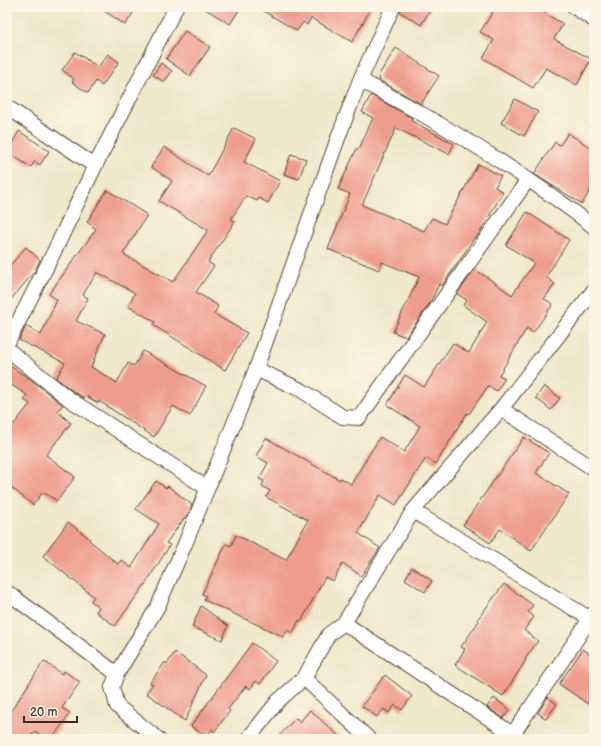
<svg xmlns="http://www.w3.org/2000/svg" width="601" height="746" font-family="'Balsamiq Sans',sans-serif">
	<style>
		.building { fill: #ee9c8c }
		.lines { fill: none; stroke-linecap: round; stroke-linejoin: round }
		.street-casing { stroke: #564638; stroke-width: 16 }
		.street { stroke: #fff; stroke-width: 14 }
	</style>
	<rect width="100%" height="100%" fill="#fcf5e5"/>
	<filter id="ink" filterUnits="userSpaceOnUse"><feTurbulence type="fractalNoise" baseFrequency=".025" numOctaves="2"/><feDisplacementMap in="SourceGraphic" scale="8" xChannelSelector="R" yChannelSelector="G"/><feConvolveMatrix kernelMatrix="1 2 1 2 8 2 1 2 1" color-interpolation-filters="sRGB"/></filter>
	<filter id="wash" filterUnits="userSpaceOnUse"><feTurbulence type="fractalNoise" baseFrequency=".012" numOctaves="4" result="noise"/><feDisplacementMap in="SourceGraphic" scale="16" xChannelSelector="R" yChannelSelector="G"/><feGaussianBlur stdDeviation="0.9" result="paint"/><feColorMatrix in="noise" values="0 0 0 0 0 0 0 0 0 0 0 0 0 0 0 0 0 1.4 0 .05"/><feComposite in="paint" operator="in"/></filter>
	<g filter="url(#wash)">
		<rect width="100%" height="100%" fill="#f0e8cb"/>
		<g id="blocks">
			<path class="building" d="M99,7H137L125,25Z
				M202,7H241L230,24Z
				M257,7H372L352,42L311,18L307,25L303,22L297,31Z
				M401,7H432L421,25L400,12Z
				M496,7H534L563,24L554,39L591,59L577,85L546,68L533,88L483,58L494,40L480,32Z
				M185,31L210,47L190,76L166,59Z
				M396,48L439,76L421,104L379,80L380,78L378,76Z
				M75,52L98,67L108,54L119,62L102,86L96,81L88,93L72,82L74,79L62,70Z
				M161,63L172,71L164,82L153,75Z
				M371,95L412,118L410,120L454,144L449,154L396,128L362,205L424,231L432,218L445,224L478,164L501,176L495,187L503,192L480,232L476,238L475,237L442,286L439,284L430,303L406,337L393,332L419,277L382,262L379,270L328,249L350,194L338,189L357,148L359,149L373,118L362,112Z
				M515,99L538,112L524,136L501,123Z
				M234,128L256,139L244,162L280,181L268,203L259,198L257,201L246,196L231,219L235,221L208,262L214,266L196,292L218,306L214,314L247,333L225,370L153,325L155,322L128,306L135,293L97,272L83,295L88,298L76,321L105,334L91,367L117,383L128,363L134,366L143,351L206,386L190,416L173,406L154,437L99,401L98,403L86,396L84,398L74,392L56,378L65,363L19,340L26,326L41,335L57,300L49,294L96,229L87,222L107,190L147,215L123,254L173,282L208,230L159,201L172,181L151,167L164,147L208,176Z
				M19,131L49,151L40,165L35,161L31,167L7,152Z
				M568,133L594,150V184L582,204L534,174L555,142L560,145Z
				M291,154L306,159L299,179L284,174Z
				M527,212L569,240L546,277L555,284L544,299L553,304L533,333L527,328L499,375L505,378L497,391L488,386L469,414L467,413L436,464L426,458L396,505L380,495L358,533L380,548L361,576L343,563L333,581L325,577L301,622L299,620L293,633L287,630L284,637L204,600L206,596L202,594L226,544L231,546L236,535L286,560L308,520L266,497L270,491L262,486L264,481L259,479L268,463L256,456L266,438L340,480L341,478L351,484L380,437L404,452L420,426L387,405L405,375L424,387L453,343L469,353L487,322L463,305L467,300L457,294L475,269L512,295L534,263L506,245Z
				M26,247L40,260L35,271L7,304V269Z
				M7,364L30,379L63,405L57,411L71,423L46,455L75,477L57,501L43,492L33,505L7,484V433L30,404L24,400L27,395L7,382Z
				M544,386L560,398L551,410L536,398Z
				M524,437L549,453L536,473L569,494L531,551L500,529L490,543L463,525Z
				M156,481L166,488L168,486L192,505L189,512L166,543L170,545L146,583L115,626L96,612L99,607L91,601L94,597L43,556L68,522L90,539L89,540L118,564L121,560L131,568L159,524L136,509Z
				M412,567L432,581L425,592L405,579Z
				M504,584L533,605L528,612L534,617L524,630L538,641L525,659L526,660L503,696L455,665L465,649L461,647L479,621L477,620Z
				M201,606L228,626L222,640L192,627Z
				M252,643L276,661L260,684L256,681L250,689L246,686L228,709L230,711L214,732L212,729L206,737L191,726Z
				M583,649L594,657V708L559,684Z
				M175,652L206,675L185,721L146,693L153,684L150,683L165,662L167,664Z
				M44,661L62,674L64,671L80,682L62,708L70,713L52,739H46L35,731L29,739H7V717Z
				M385,675L412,696L402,710L395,705L389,713L384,709L377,717L362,706Z
				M548,697L557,704L546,719L538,713Z
				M494,698L510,710L503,718L487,707Z
				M310,710L342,739H276L296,718L300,722Z"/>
		</g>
	</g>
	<g filter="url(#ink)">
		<use href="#blocks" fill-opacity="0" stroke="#564638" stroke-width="1"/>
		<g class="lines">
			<defs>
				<path id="street" d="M574,7L594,20
					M360,80C441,123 522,171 594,227
					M7,107L95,166L176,7
					M7,344L53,254L95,166
					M7,349L69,399L207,488
					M256,369L301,390L343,417L359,418L527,181
					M501,409L594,469
					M413,511L594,621
					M7,592L117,674
					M344,623L520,739
					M304,678L369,739
					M513,734L594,613
					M158,739L117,706L112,687L117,674L158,606L185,544L256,369L338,138L360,80L393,7
					M248,739L278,701L304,678L329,634L344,623L413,511L501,409L594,290"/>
			</defs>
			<use href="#street" class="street-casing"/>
			<use href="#street" class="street"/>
		</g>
	</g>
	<rect width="601" height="746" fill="none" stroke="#fcf5e5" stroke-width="24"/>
	<path d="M24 716v6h53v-6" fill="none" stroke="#3b2a1e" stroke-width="2"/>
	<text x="30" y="716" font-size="12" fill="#3b2a1e" stroke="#fcf5e5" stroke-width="3" paint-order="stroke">20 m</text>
</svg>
